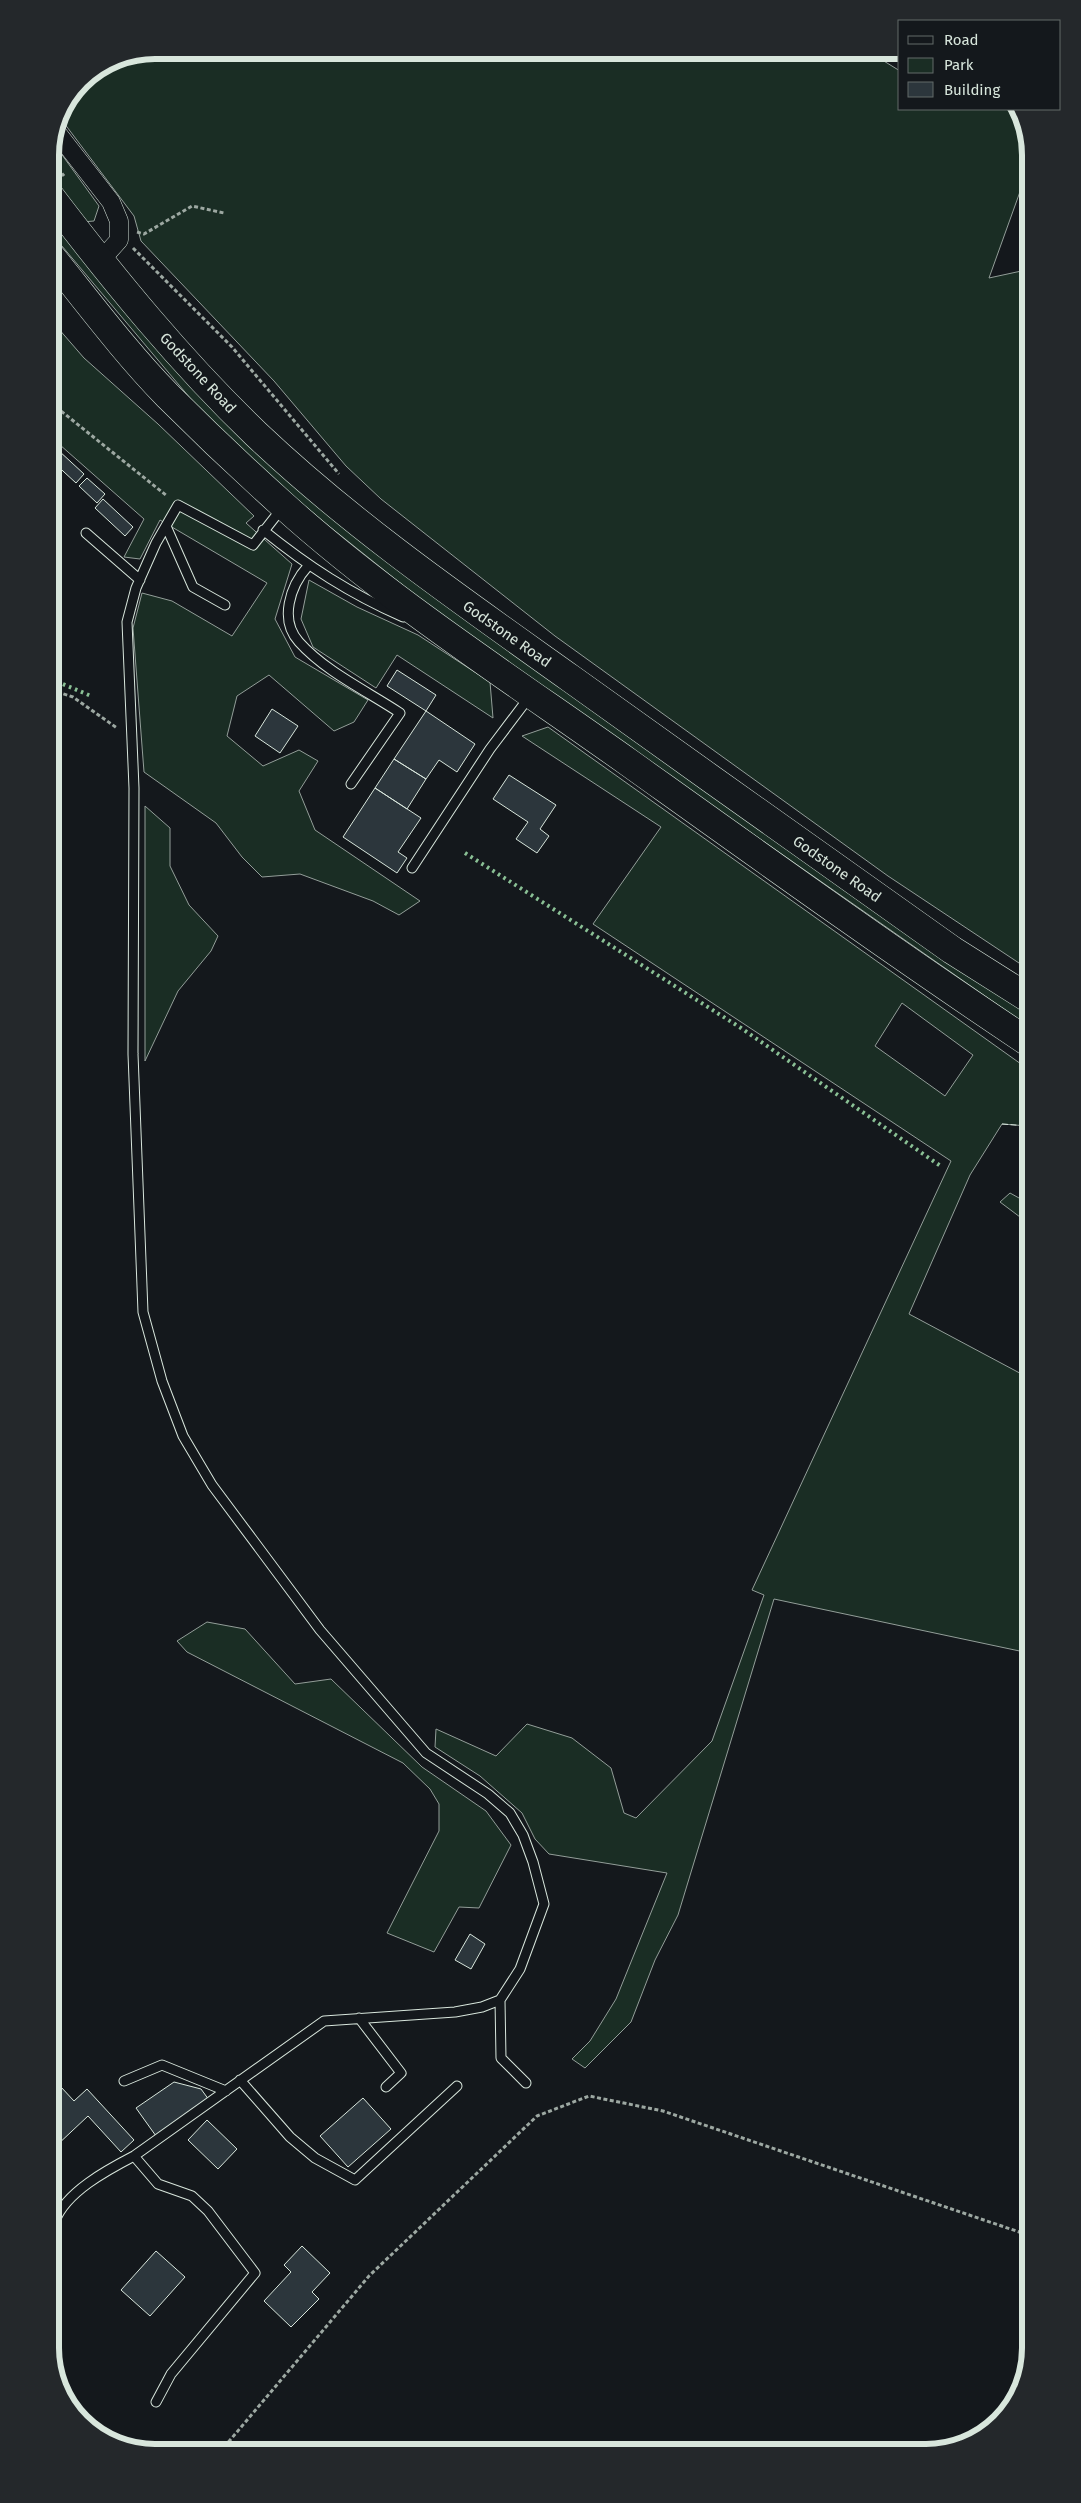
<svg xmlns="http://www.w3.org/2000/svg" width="1081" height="2503" font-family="'Fira Sans',sans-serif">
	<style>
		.green { fill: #1a2d24; stroke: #939e99; fill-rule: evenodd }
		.building { fill: #2c363c; stroke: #d8e6dc }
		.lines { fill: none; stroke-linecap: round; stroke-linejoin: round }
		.service-casing { stroke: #d8e6dc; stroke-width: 11 }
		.minor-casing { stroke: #d8e6dc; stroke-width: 19 }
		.trunk-casing { stroke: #d8e6dc; stroke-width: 29 }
		.path { stroke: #9da8a2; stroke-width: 3; stroke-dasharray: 4 2.5; stroke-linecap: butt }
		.service { stroke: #14181c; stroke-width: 9 }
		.minor { stroke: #14181c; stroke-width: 18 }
		.trunk { stroke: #14181c; stroke-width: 28 }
		.hedge { stroke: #8ac095; stroke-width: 4; stroke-dasharray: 2.5 4; stroke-linecap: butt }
		.fence { stroke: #d8e6dc; stroke-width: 1; stroke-dasharray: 6 2.5; stroke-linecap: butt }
		.labels { text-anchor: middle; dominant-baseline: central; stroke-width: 4; stroke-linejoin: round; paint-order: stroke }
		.street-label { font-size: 15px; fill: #d8e6dc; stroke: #14181c }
		.rim { fill: none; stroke: #d8e6dc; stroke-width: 6 }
	</style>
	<rect width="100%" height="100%" fill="#14181c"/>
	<path class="green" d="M155,50H866L900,71V109H1016L1026,122V175L989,278L1026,270L1028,969L888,876L555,636L381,499L346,466L274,381L141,241L134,216L58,115L81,81L115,58Z
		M52,141L99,206L94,221L82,222L50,180Z
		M50,216L239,436L1028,1011V1026L449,622L330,527L255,464L195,404L51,233Z
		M51,320L84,358L158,424L254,516L246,523L292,564L275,619L295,657L368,700L354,722L334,731L269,675L237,696L227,736L263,766L299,750L318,761L299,791L315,830L420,901L399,915L373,901L300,874L262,877L242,857L216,823L144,772L133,628L142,593L172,601L232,636L267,583L160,520L140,559L124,557L144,519L51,437Z
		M309,580L357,607L418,635L490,682L493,718L397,655L376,688L313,647L301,619Z
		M548,727L1028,1069V1126L1002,1124L970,1175L909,1314L1029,1378V1653L774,1599L678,1915L655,1960L631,2022L585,2068L572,2059L590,2041L616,1999L667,1873L549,1854L535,1839L522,1813L480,1776L435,1747L436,1729L496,1756L527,1724L572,1738L611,1768L624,1813L636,1818L712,1741L764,1595L752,1590L951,1161L593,924L661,827L522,736ZM902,1003L973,1055L945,1096L875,1046Z
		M145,806L170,828V866L189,905L218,936L211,951L178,991L145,1061Z
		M1010,1193L1028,1203V1223L1000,1202Z
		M207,1622L245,1629L295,1684L331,1679L422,1767L486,1811L511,1845L479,1908L459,1907L434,1952L387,1933L439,1831V1804L430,1789L403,1763L187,1652L177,1641Z"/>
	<path class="building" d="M58,450L84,474L76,483L51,460Z
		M87,478L105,494L97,503L79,486Z
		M103,499L133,527L125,536L95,508Z
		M397,670L436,695L426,711L387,686Z
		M272,709L298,726L280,753L255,736Z
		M426,711L475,744L457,772L439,760L426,779L394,759Z
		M394,759L426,779L407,809L375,788Z
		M509,775L556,805L540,829L549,836L537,853L516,839L528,822L493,799Z
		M375,788L421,818L398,852L407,858L397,873L343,837Z
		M470,1934L485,1944L471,1969L455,1960Z
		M174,2082L201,2089L209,2100L156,2136L136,2108Z
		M61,2087L74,2101L87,2089L134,2140L121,2152L88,2116L55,2147V2093Z
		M363,2098L391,2129L348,2167L320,2136Z
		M207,2120L237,2149L218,2169L188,2140Z
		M302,2246L330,2273L312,2292L319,2299L291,2327L264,2301L291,2272L284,2265Z
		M156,2251L185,2277L150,2316L121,2290Z"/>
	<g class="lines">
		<defs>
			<path id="service" d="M166,526L193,587L225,605
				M263,530C309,567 349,593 403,617
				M86,533L140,580
				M308,566C290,586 279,620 299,642C326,672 367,691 400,713L351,784
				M412,868L490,749L530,696
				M500,2000L501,2058L526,2083
				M359,2018L401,2073L386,2087
				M240,2080L290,2137L315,2158L355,2180L457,2086
				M124,2081L162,2065L226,2091
				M134,2156L158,2184L192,2196L208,2211L255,2273L171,2374L156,2402
				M55,2221C66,2192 107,2170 134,2156L324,2021L455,2012L482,2007L500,2000L520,1969L544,1904L533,1862L523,1835L510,1813L488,1794L426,1753L320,1630L212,1485L183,1436L162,1381L143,1312L133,1054L134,788L127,622L136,588L156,543L178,505L253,545L282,508"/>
			<path id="minor" d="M55,130L111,202L119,221V240L100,261"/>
			<path id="trunk" d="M50,196C114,280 180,361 256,434C352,525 462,601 570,678C697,769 825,860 952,950L1028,998
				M50,255C88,302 125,352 168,396C205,433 244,470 283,505C387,599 514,681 628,762C761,857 893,952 1028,1042"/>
		</defs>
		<use href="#service" class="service-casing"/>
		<use href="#minor" class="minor-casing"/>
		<use href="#trunk" class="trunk-casing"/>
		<path class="path" d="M50,158L64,176
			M137,232L144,234L192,206L224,213
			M133,248L232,347L339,474
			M51,403L167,496
			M51,690L73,697L117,728
			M220,2452L369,2276L537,2116L589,2096L663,2111L1031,2236"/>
		<use href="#service" class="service"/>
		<use href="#minor" class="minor"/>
		<use href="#trunk" class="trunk"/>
		<path class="hedge" d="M51,679L91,696
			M465,853L741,1028L942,1167"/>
		<path class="fence" d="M1002,1124L1028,1126"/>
	</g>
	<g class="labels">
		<g class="street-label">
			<text transform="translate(198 373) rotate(47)">Godstone Road</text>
			<text transform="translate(507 634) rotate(35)">Godstone Road</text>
			<text transform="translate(837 869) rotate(35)">Godstone Road</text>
		</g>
	</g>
	<path d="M0 0H1081V2503H0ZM155 59H926A96 96 0 0 1 1022 155V2348A96 96 0 0 1 926 2444H155A96 96 0 0 1 59 2348V155A96 96 0 0 1 155 59Z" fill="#24282b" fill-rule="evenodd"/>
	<path class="rim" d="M155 59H926A96 96 0 0 1 1022 155V2348A96 96 0 0 1 926 2444H155A96 96 0 0 1 59 2348V155A96 96 0 0 1 155 59Z"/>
	<rect x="898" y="20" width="162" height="90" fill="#14181c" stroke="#626a69"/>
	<rect x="908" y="36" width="25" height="8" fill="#14181c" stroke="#626a69"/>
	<text x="944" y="45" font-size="15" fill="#d8e6dc">Road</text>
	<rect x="908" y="58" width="25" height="15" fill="#1a2d24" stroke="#626a69"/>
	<text x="944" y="70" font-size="15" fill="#d8e6dc">Park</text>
	<rect x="908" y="82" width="25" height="15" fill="#2c363c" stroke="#626a69"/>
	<text x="944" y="95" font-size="15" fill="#d8e6dc">Building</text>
</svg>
